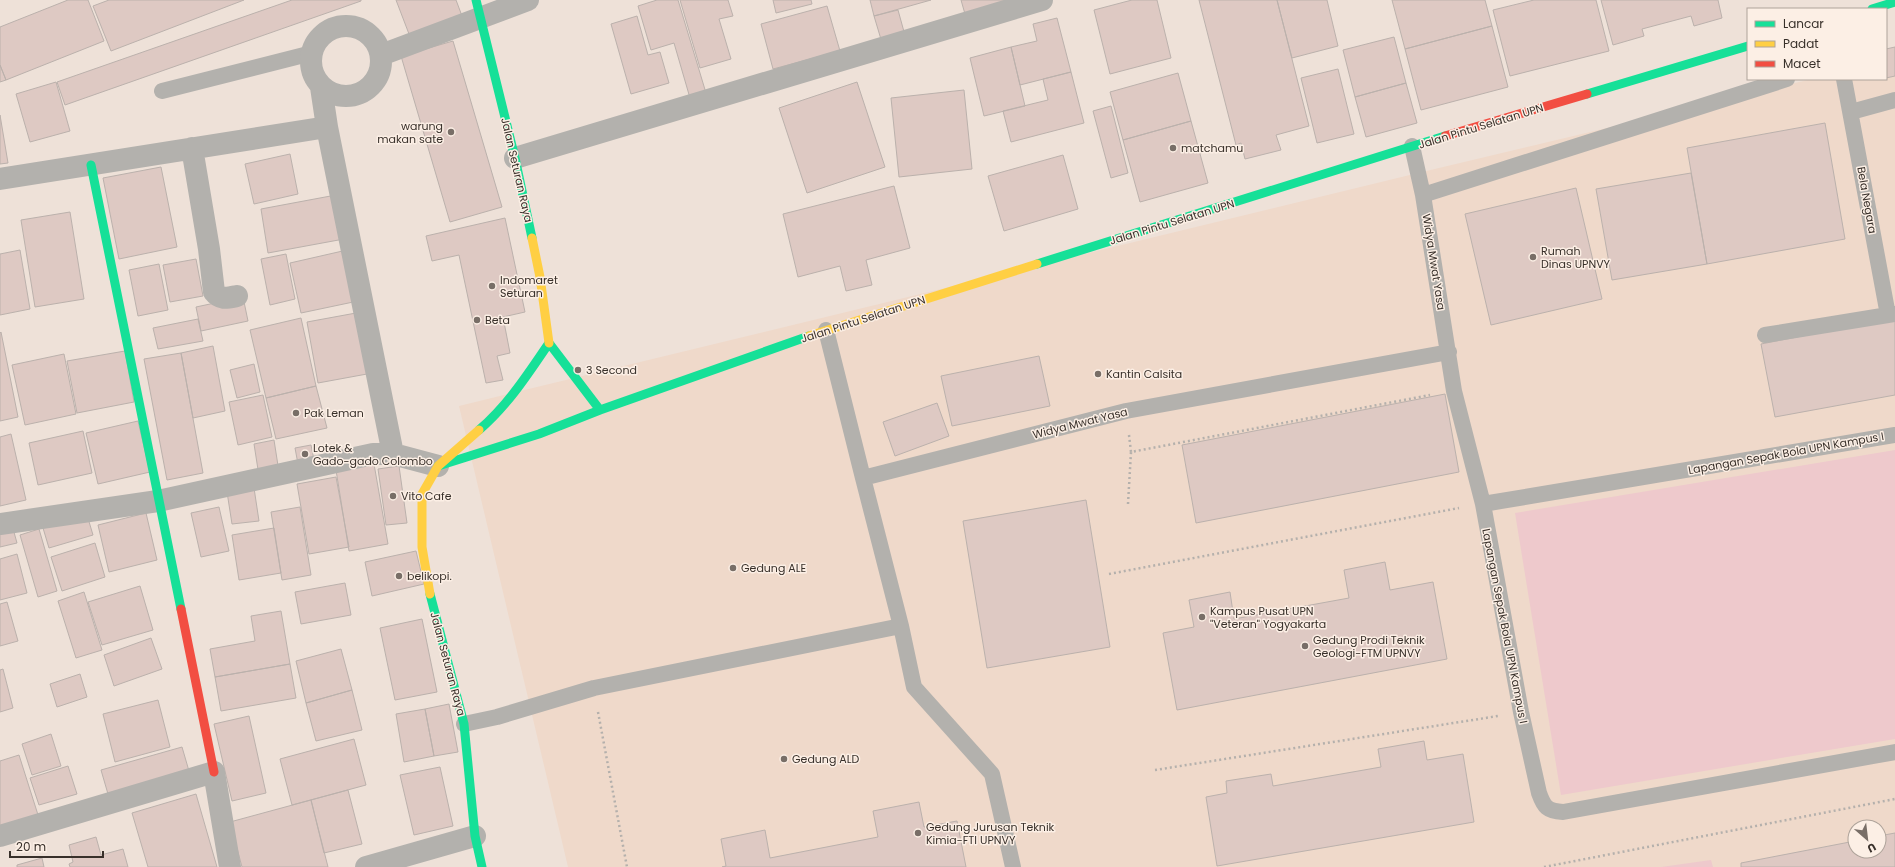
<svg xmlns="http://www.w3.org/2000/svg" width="1895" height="867" font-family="Poppins,sans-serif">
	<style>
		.built { fill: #efd9ca; fill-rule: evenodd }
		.green { fill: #eec9cc }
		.building { fill: #dec9c3; stroke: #bbb1ac }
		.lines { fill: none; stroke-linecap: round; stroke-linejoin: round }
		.path { stroke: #b4b0ac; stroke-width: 2.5; stroke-dasharray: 2 3; stroke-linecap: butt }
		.lane { stroke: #b3b1ad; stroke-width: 16 }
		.street { stroke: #b3b1ad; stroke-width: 22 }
		.fast { stroke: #16e098; stroke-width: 9 }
		.slow { stroke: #ffcf43; stroke-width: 9 }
		.jam { stroke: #f24e42; stroke-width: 9 }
		.poi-dot { fill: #786e67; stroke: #fcefe5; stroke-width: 1.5 }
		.labels { text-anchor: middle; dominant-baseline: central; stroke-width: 3; stroke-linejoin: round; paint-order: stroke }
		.poi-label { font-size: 11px; fill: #38302a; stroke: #fcefe5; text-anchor: start }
		.street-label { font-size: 11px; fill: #38302a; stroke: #fcefe5 }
	</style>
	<rect width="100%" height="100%" fill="#eee1d8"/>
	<path class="built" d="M1895,59V867H568L459,406L1418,173L1812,79H1886V61ZM1855,827H1879V851H1855Z"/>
	<path class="green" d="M1895,450V739L1561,795L1515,513Z
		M1711,860L1713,867H1661Z"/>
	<path class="building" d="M68,0H88L104,41L6,80L0,65V27Z
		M109,0H244L111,51L93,6Z
		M292,0H361V1L65,105L57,82Z
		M396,0H456L462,16L409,34Z
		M657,0H678L706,93L690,98L674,43L651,50L638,6Z
		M680,0H728L733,16L719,19L731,59L700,68Z
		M773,0H811L812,4L776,13Z
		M870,0H931L874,16Z
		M961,0H1014L965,14Z
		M1132,0H1157L1171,58L1110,74L1094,10Z
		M1199,0H1277L1309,126L1276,135L1281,150L1245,159L1241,143L1236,145Z
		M1277,0H1327L1338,46L1292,58Z
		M1392,0H1485L1492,26L1405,49Z
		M1534,0H1596L1609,51L1510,76L1493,10Z
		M1601,0H1718L1722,18L1694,26L1691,16L1642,29L1644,36L1613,45Z
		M827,6L840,51L773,69L761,24Z
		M898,10L906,39L883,46L874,16Z
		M637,16L648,55L660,52L669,83L631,94L611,24Z
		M1057,18L1071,72L1020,85L1011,47L1037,41L1033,24Z
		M1492,26L1508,87L1421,110L1405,49Z
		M1394,37L1406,83L1355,97L1343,50Z
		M453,41L502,207L450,222L401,56Z
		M1011,47L1025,106L984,116L970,58Z
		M1895,47V76L1886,78V49Z
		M0,65L6,80L0,82Z
		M1338,69L1354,134L1317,143L1301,78Z
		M1071,72L1084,123L1011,142L1003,111L1048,100L1043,79Z
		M1178,73L1191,121L1123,140L1110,92Z
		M56,82L70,131L30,142L16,94Z
		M857,82L885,167L807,193L779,108Z
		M1406,83L1417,123L1366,137L1355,97Z
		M964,90L972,169L899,177L891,98Z
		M1111,106L1128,173L1111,178L1093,111Z
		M0,115L8,163L0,164Z
		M1191,121L1208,183L1140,202L1123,140Z
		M1825,123L1845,239L1707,264L1687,148Z
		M290,154L298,194L254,204L245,164Z
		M1063,155L1078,209L1004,231L988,176Z
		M161,167L177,247L119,259L103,178Z
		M1691,173L1707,264L1612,280L1596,189Z
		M894,186L910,248L866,260L872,285L846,291L840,266L798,277L783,214Z
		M1576,188L1602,299L1491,325L1465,214Z
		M336,195L344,239L268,253L261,209Z
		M70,212L84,299L35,307L21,220Z
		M505,218L525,312L503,317L510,353L497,356L503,380L486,383L459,255L432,261L426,236Z
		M20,250L30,309L0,315V254Z
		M347,250L358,301L301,313L290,263Z
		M286,254L295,299L270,305L261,259Z
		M196,259L203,296L170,302L163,265Z
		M159,264L168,310L138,316L129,270Z
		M243,297L248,321L201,331L196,307Z
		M356,313L367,374L318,383L307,322Z
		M301,318L316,386L266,398L250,330Z
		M1895,318V395L1775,417L1761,344Z
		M198,319L203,341L158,349L153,328Z
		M1,332L18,417L0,421V333Z
		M213,346L225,411L193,418L181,353Z
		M125,351L134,402L77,413L67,361Z
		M181,353L203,473L167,480L144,359Z
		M64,354L76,414L25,425L12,365Z
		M1039,356L1050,406L952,426L941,376Z
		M254,364L260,392L237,398L230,370Z
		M316,386L327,428L276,439L266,398Z
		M1445,394L1459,472L1196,523L1182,445Z
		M263,395L272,437L238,445L229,402Z
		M937,403L949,436L895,456L883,422Z
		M138,421L150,472L98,484L86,433Z
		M83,431L92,473L38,485L29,443Z
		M11,434L26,500L0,506V437Z
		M274,440L279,472L259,476L254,444Z
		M311,445L314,460L298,464L295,448Z
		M374,464L388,544L349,551L336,470Z
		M399,466L407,523L386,525L378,469Z
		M336,477L349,547L309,554L297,484Z
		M254,488L259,521L232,524L227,492Z
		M1086,500L1110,647L987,668L963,521Z
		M219,507L229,551L201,557L191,513Z
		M300,507L311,575L282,580L271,512Z
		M146,513L157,560L109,572L98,525Z
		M87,515L93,535L49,548L43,528Z
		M12,525L17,543L0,547V529Z
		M274,528L281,573L239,580L232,535Z
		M39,529L57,591L38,597L20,535Z
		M95,543L105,577L62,591L51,557Z
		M416,551L424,584L372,596L365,562Z
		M17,554L27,593L0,600V559Z
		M1385,562L1390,590L1433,582L1447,659L1177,710L1163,633L1194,627L1189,600L1230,592L1234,619L1349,598L1344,570Z
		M345,583L351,615L301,624L295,592Z
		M140,586L153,630L102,645L88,602Z
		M84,592L102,650L76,658L58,601Z
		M7,602L18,641L0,646V604Z
		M281,611L290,664L215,677L210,649L255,641L251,616Z
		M422,619L437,692L395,700L380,628Z
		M151,638L162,669L114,686L104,655Z
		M341,649L352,690L306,703L296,661Z
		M290,664L296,698L221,711L215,677Z
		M3,669L13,708L0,712V670Z
		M80,674L87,697L57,707L50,684Z
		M352,690L362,730L316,741L306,703Z
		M158,700L170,747L115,762L103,714Z
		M449,704L458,752L434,756L425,709Z
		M425,709L434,756L404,762L396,714Z
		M249,716L266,793L232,801L214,724Z
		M51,734L61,766L32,775L22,744Z
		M354,739L366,785L292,805L280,759Z
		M1424,741L1427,760L1463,754L1474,822L1217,866L1206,797L1227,793L1226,781L1271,774L1273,786L1381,767L1378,749Z
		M182,747L189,771L108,794L101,770Z
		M19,755L39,818L0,830V761Z
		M68,766L77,794L39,805L30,778Z
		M440,767L453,826L414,835L400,775Z
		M348,790L362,844L324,853L311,800Z
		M196,794L217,867H148L132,813Z
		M311,800L328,867H242L230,822Z
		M919,802L924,827L957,821L966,867H722L726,866L721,839L765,830L770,858L878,837L873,811Z
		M1895,833V867H1741V863L1855,841V851H1879V836Z
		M96,837L101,855L123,849L128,867H70L69,864L73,862L69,845Z
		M42,858L44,867H17V865Z"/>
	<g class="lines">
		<path class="path" d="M1129,435L1131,452
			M1128,504L1131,452L1430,395
			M1109,574L1459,508
			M598,712L627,867
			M1155,770L1498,716
			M1544,867L1895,799"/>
		<path class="lane" d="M1844,79L1888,315L1895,314
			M162,91L312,53
			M1851,112L1895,100
			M1412,146L1423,195L1454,391L1483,504L1521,712L1539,793C1544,807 1547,811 1563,812L1895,752
			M1423,195L1787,79
			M826,330L863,478
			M1765,335L1888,315
			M1483,504L1895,435
			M901,626L863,478L1126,411L1449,352
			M464,724L497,717L594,688L901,626L914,687L992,774L1013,867"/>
		<path class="street" d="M311 61a35 35 0 1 1 70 0a35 35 0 1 1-70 0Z
			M381,55L528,0
			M321,87L327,127L393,454
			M192,148L209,249L214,292C220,300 227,298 237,296
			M515,158L1042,0
			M0,179L327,127
			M0,524L158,501L373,454H393L438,466
			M0,836L214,772L230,867
			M366,867L475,836"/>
		<path class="fast" d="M476,0L515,158L532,238
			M1872,9L1895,2
			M1587,94L1748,46
			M91,165L181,609
			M1037,264L1445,136
			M479,430C508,405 528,374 549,343L600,410
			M438,466L539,434L600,410L809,336
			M430,594L464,724L475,836L482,867"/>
		<path class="slow" d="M532,238L540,277L549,343
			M809,336L1037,264
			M430,594L422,547V494L438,466L479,430"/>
		<path class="jam" d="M1445,136L1587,94
			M181,609L214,772"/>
	</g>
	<g class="poi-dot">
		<circle cx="451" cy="132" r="4"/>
		<circle cx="1173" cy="148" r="4"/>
		<circle cx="1533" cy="257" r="4"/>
		<circle cx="492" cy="286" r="4"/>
		<circle cx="477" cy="320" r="4"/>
		<circle cx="578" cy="370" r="4"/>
		<circle cx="1098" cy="374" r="4"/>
		<circle cx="296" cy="413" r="4"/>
		<circle cx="305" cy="454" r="4"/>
		<circle cx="393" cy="496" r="4"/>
		<circle cx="733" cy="568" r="4"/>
		<circle cx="399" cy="576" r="4"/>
		<circle cx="1202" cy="617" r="4"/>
		<circle cx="1305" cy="646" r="4"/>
		<circle cx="784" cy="759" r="4"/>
		<circle cx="918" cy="833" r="4"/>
	</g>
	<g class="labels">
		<g class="poi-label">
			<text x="443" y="126" text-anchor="end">warung<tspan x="443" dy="13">makan sate</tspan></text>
			<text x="1181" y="148">matchamu</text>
			<text x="1541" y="251">Rumah<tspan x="1541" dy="13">Dinas UPNVY</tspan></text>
			<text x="500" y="280">Indomaret<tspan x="500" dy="13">Seturan</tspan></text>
			<text x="485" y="320">Beta</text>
			<text x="586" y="370">3 Second</text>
			<text x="1106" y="374">Kantin Calsita</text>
			<text x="304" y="413">Pak Leman</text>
			<text x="313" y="448">Lotek &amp;<tspan x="313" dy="13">Gado-gado Colombo</tspan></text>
			<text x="401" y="496">Vito Cafe</text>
			<text x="741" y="568">Gedung ALE</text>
			<text x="407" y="576">belikopi.</text>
			<text x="1210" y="611">Kampus Pusat UPN<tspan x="1210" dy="13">"Veteran" Yogyakarta</tspan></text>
			<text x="1313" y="640">Gedung Prodi Teknik<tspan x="1313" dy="13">Geologi-FTM UPNVY</tspan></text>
			<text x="792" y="759">Gedung ALD</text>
			<text x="926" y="827">Gedung Jurusan Teknik<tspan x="926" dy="13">Kimia-FTI UPNVY</tspan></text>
		</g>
		<g class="street-label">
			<text transform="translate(1481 126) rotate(-17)">Jalan Pintu Selatan UPN</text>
			<text transform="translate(517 170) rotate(77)">Jalan Seturan Raya</text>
			<text transform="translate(1867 200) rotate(80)">Bela Negara</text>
			<text transform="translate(1172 222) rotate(-17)">Jalan Pintu Selatan UPN</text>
			<text transform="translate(1434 262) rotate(81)">Widya Mwat Yasa</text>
			<text transform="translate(863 319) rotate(-18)">Jalan Pintu Selatan UPN</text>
			<text transform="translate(1080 423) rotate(-14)">Widya Mwat Yasa</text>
			<text transform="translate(1786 453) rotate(-10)">Lapangan Sepak Bola UPN Kampus I</text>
			<text transform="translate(1505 626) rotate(79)">Lapangan Sepak Bola UPN Kampus I</text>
			<text transform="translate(448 664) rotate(75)">Jalan Seturan Raya</text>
		</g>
	</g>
	<rect x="1747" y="8" width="140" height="72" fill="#fcefe5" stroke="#aea39a"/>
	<rect x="1755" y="21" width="20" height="6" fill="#16e098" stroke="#aea39a"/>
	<text x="1783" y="28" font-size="12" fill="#38302a">Lancar</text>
	<rect x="1755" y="41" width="20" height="6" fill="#ffcf43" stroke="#aea39a"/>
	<text x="1783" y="48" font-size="12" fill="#38302a">Padat</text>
	<rect x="1755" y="61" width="20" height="6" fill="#f24e42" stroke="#aea39a"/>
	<text x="1783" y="68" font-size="12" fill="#38302a">Macet</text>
	<g transform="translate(1867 839) rotate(152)"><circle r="19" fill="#fcefe5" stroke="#aea39a"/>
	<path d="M0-3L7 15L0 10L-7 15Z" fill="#786e67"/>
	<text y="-6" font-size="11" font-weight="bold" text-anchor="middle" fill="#38302a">U</text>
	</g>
	<path d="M10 851v6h93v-6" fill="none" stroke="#38302a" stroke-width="2"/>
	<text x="16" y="851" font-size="12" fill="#38302a" stroke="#fcefe5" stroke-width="3" paint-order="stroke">20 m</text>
</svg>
